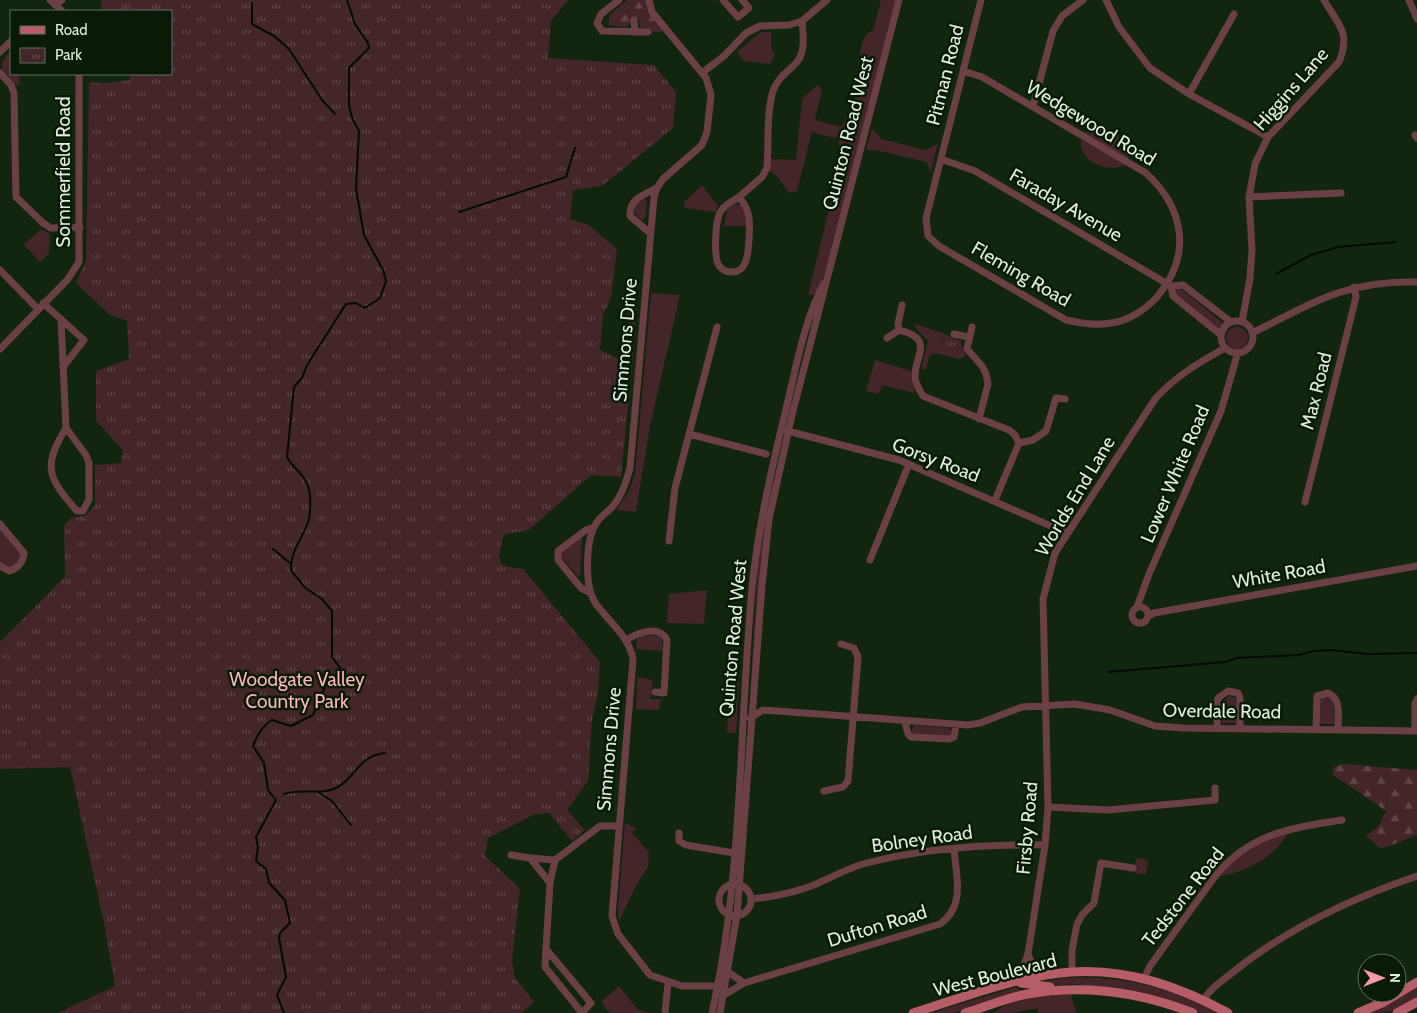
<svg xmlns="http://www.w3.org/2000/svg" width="1417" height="1013" font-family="Cabin,sans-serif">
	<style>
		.grass { fill: #442528 }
		.forest { fill: url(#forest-firs) }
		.park { fill: url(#park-tufts) }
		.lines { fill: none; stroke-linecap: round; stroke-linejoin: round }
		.stream { stroke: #000d00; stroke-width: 2 }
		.minor { stroke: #6b4045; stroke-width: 7 }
		.major { stroke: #b65d69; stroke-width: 9 }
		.labels { text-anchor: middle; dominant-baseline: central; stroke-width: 5; stroke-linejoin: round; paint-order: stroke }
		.street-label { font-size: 19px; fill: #e0eddf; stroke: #091b08 }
		.park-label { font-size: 19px; fill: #fbb4bb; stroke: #091b08 }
	</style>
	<defs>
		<pattern id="forest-firs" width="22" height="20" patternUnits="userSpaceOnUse" patternTransform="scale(1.25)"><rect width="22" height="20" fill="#442528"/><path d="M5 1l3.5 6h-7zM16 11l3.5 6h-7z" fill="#5f4547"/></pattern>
		<pattern id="park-tufts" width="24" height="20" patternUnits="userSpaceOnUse" patternTransform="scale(1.25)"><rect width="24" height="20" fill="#442528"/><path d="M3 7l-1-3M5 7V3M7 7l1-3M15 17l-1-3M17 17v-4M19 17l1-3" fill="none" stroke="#5f4547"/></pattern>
	</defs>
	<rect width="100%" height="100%" fill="#122510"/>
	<path class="grass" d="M881,0H896L828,262L821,286L814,295H808L841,160L838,139L812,132L797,191L789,193L777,176L768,170L769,159L796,160L802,99L817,85L822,89L815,120L841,127L852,110L864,65L860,55L862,43L866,35L873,30Z
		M761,32H771V48L775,54L770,64L744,61L737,52Z
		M11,50V74H19L20,82L17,86L2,72V62Z
		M1098,128C1112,131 1131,140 1129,158H1126L1084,133Z
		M872,129L882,139L925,150L938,144L931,171L926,162L876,150H866Z
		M1081,140L1127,164C1110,175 1078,162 1081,140Z
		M702,185L718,206L715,212L684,208L685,201Z
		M642,198L647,200L645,218L642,220C636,216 633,213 634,205Z
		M735,204L742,205L747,211L746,226H724L727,210Z
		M41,229L50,234L49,253L40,262L24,245Z
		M1175,287L1180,288L1223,323L1218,330L1174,293Z
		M651,293L680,295L650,426L636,512L616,510L628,493L635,474Z
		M637,301L632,365L626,343L628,310Z
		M916,324L942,333L939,341L957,350L962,347L966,356L960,359L935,353L930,355L926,369L921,370L928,341L915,327Z
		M1226 338a11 11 0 1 1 22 0a11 11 0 1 1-22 0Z
		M875,360L911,371L915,393L882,385L879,394L866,391Z
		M771,481H774L767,517L750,697L758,559Z
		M0,526L23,553L14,569L0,565Z
		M582,536L580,576H578L561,557V552Z
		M707,590L704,624L667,623L669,594Z
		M641,635L659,636L662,640L663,651L636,649L637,638Z
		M637,677L653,680L650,699H661L659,710L636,709Z
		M730,681H739L736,733H727Z
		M1229,696L1236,698L1238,723H1222V702Z
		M1323,697L1333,699L1336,724H1319L1320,700Z
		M914,725L949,728L952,732L950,737L914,735L911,731Z
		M625,822L636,829L632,833L649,852L648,867L636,886L619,921L618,907Z
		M1291,829C1273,860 1247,871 1214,878L1243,848Z
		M1136,858L1148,860L1146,875L1134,873Z
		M1064,978C1118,975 1172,987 1220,1013H1201L1102,988L1074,984L1043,986L1041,982Z
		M1417,985V999C1394,1012 1391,1013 1364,1013Z
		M619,986L637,1009L650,1013H610L601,1002Z
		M1016,987L1022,992L954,1013H930Z
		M1071,994L1076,1013H1038V1008L1011,1013H994C1009,997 1049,995 1071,994Z"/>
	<path class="forest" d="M627,0H646L664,30L658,33L640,27L639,20L636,18L626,27L608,25L610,15Z
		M1344,764L1417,770V835L1381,849L1366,836L1378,827L1386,811L1332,774L1334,767Z"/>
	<path class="park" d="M101,0H568L551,21L548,58L654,65L676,92L673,128L602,186L573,190L570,219L589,225L617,249L611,298L603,315L600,350L632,365L621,477L591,475L529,530L506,534L502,539L499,558L503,566L523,569L600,662L598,694L592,720L588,781L567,810L585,830L572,841L549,813L535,814L488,838L485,856L520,889L512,960L515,978L534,1002L521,1013H58L115,986L104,923L70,767L0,769V642L65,577L64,526L72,517L85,516L95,505V465L121,463L123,450L96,421V371L129,359L127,321L110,315L76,283L86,260L89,82L103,83L130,80V74H171V11H102Z
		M942,333L961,341L962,347L957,350L943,345L944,342L939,341Z"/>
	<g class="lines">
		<path class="stream" d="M252,3V24L274,36L289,49L322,100L335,114
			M459,212L566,177L575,148
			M1276,274L1311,255L1338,247L1396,242
			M273,549L290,563
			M1108,672L1225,662L1237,658L1298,655L1314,651L1331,650L1368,654L1417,653
			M318,792L332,801L351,825
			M284,794C301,788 321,796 338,787C356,777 358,756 385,753
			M284,1013L277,995L286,977L279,938L280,933L290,923L285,900L269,883L266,869L256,861L258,847L256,837L276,800L268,790L264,763L253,746C257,735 262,726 272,720L291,726L313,715L327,682L337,679L343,672L332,657V611L322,599L304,587C300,578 294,578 291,569C290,553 302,538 307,525C311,516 311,498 309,489C306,475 293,469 287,457L294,387L302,378L307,365L346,304L356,303L365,308L380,298L386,281L383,270L364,235L356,189L359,131L352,118L349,105V68L369,48L368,43L355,24L347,0"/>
		<path class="minor" d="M50,0L62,11
			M619,0L601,14L597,23L602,31L648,32
			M649,0L652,12L706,78L711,95L707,132L702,145L663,179L657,188L654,197L630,468C626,482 622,495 613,506C608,512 601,516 597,522C585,539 584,587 596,604C609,622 630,637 633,660L612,916L618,934L650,975L682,986H725
			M723,0L738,17L749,8L742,0
			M1106,0L1119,27L1150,68L1189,94L1268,137
			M1409,0L1417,19
			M55,5L62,0
			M634,20L635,32
			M0,52L11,41
			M963,71L982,77L1146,173C1185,209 1192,256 1157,297C1145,310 1128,321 1111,323C1096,326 1081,323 1066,320L939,246L928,236L926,218L981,0
			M0,73L11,85L14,93L16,197L43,223L51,228L80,227
			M702,73L724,56L746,33L760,26L789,25L802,21L827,0
			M1189,94L1234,14
			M1033,106L1053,31L1062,16L1083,0
			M1415,135L1417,138
			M941,159L975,171L1171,286L1183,285L1231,322
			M739,197C733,201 724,205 721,211C715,220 713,260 720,267C723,270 728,272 731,272C748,273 748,252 749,239C750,222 751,211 739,197L762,177L767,168C769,143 766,115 773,91C778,77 787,73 797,62C806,51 803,34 802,21
			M1249,197L1341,193
			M650,233L630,216C629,199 643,195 657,188
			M0,270L38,309
			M1171,286L1173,296L1221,335
			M43,303L84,340L63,367
			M61,319L66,428L86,455L89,463V499L83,511H77C48,478 42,467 66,428
			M1221 337a16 16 0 1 1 32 0a16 16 0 1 1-32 0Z
			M1242,322L1250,278L1252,250L1249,197L1255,164L1268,137L1339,62C1351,32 1339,26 1324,0
			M972,327L967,349L982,366L986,374L988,384L979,419
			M899,330L898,324L902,305
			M1252,333C1313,303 1346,280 1417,282
			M954,334L968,337
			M887,338L899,330C936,339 914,356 915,377C915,383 920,391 923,396L1009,430L1015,435L1019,443L995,500
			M0,349L68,279L79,262V74
			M784,430L899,460L1067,533
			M689,434L766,454
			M1019,443L1033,440L1046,431L1056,398L1065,399
			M1305,502L1356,297L1354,287
			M0,524L24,553C23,562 18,569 9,571L0,566
			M669,541L675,488L717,327
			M870,560L909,464
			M589,592L581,588L558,560V551L586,530L594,527
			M1137,607L1149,574L1221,411L1238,352
			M1132 615a8 8 0 1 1 16 0a8 8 0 1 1-16 0Z
			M1148,616L1154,613L1417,566
			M626,640C637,633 659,624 667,640L664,693L655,692
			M750,718L763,710L968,725L980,723L1022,707L1075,704L1110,710L1155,726L1183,728L1417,731
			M905,722L908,734L911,737L949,739L954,737L956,725
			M1217,728L1218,698L1228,691L1238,693L1240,698V728
			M1316,729L1317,696L1328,693C1342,699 1338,716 1338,730
			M1415,731V703L1417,699
			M824,791L843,787L848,781L858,657L854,648L841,644
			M1048,807L1108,810L1215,800V788
			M679,833V841L686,845L734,853
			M511,855L530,858
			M550,883L530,858L555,860
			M719 900a16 16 0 1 1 32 0a16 16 0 1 1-32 0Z
			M751,899C773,897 793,893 814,885C830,878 846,869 863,864C922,848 984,844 1045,845
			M546,949L545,967L582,1013L591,1003L546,949L550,883L555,860L600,826H619
			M1028,954L1037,977
			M728,972L744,983
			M1072,972V950L1077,924L1082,915L1094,903L1101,863L1133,868
			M1144,979L1150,966L1216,875C1251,833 1291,828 1342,820
			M1017,982L1028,954L1045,845L1048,807L1043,599L1055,553L1155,399C1176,376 1198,363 1225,348
			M724,995L744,983L940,924C966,906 956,876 954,849
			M1204,1000C1209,989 1220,983 1228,976C1284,930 1349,899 1417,876
			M665,1013L668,983
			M712,1013C743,874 739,729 752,588C758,528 771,471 785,413C796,369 803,323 824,283
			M720,1013L737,915L762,586L769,519L792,415L899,0"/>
		<path class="major" d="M1021,983L1050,987
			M913,1013C964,997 1017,976 1071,972C1126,968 1181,987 1228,1013
			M965,1013C985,1007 1007,998 1027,994C1084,984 1140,992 1193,1013
			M1358,1013L1384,1002L1417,982
			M1397,1013L1417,1002"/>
	</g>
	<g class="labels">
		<g class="street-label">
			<text transform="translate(945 75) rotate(-76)">Pitman Road</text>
			<text transform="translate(1291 89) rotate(-49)">Higgins Lane</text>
			<text transform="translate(1091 123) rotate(31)">Wedgewood Road</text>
			<text transform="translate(848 133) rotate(-76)">Quinton Road West</text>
			<text transform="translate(63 172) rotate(-90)">Sommerfield Road</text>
			<text transform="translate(1066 205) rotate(30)">Faraday Avenue</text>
			<text transform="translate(1021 274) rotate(30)">Fleming Road</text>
			<text transform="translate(625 340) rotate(-85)">Simmons Drive</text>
			<text transform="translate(1316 391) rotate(-76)">Max Road</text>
			<text transform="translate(936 460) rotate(21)">Gorsy Road</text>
			<text transform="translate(1175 474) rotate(-67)">Lower White Road</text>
			<text transform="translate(1075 496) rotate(-59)">Worlds End Lane</text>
			<text transform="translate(1279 574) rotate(-10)">White Road</text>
			<text transform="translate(733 638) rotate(-85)">Quinton Road West</text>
			<text transform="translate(1222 711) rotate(1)">Overdale Road</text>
			<text transform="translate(609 749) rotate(-85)">Simmons Drive</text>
			<text transform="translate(1027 828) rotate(-85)">Firsby Road</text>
			<text transform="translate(922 839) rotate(-8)">Bolney Road</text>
			<text transform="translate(1183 897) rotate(-52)">Tedstone Road</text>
			<text transform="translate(877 926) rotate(-17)">Dufton Road</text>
			<text transform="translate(995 975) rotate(-14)">West Boulevard</text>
		</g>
		<g class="park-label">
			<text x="297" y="679">Woodgate Valley<tspan x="297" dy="22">Country Park</tspan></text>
		</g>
	</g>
	<rect x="10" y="10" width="162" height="65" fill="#091b08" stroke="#5f6f5e"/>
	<rect x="20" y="26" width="25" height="8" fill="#b65d69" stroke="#5f6f5e"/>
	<text x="55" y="35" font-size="15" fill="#e0eddf">Road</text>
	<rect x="20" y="48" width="25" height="15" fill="url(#park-tufts)" stroke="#5f6f5e"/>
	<text x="55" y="60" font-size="15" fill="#e0eddf">Park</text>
	<g transform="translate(1382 978) rotate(90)"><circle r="24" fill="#091b08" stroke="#5f6f5e"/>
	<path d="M0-4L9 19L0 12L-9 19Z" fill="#f49aa4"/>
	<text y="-8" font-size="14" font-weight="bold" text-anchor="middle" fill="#e0eddf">N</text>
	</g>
</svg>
